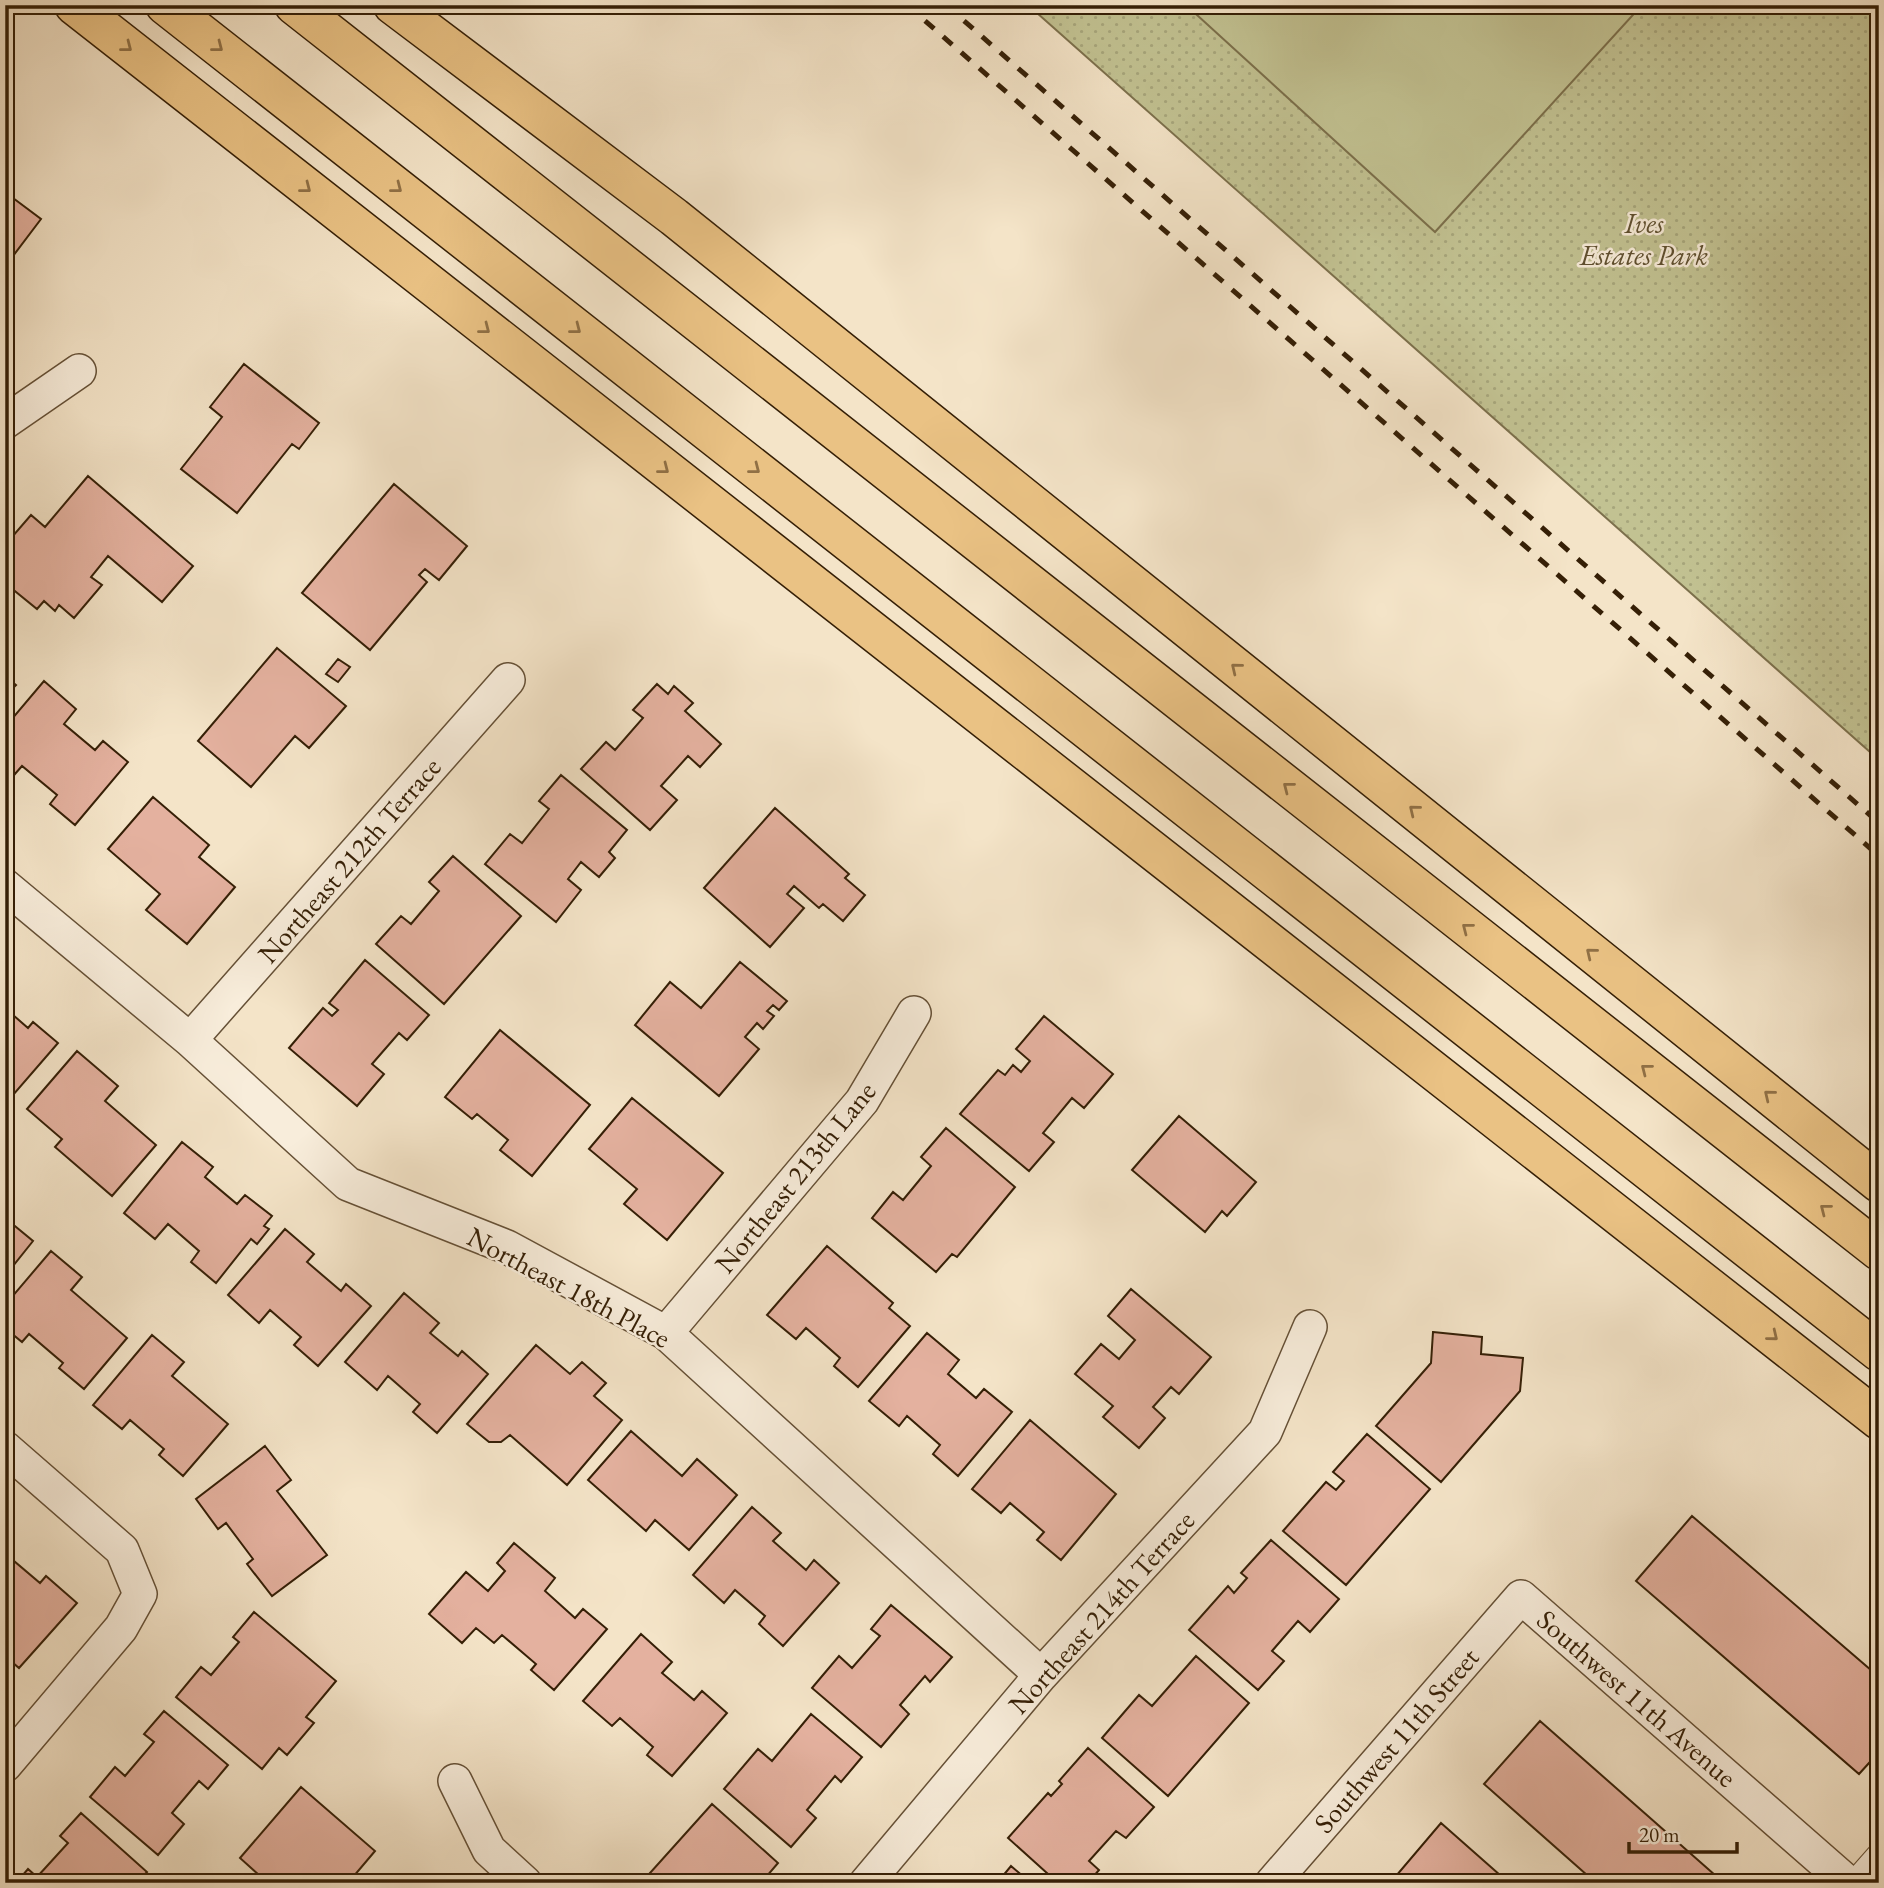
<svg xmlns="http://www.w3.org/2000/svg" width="1884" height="1888" font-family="'EB Garamond',serif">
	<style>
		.grass { fill: url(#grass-dots); stroke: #7c704c; stroke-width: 2 }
		.pitch { fill: #c2c292; stroke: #7c704c; stroke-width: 2 }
		.building { fill: #e4b19f; stroke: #351f06; stroke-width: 2 }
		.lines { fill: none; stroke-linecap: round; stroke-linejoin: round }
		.service-casing { stroke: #655036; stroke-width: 18 }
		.minor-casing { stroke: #655036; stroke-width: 36 }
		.motorway-casing { stroke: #351f06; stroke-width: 41 }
		.service { stroke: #f8eddb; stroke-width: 16 }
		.minor { stroke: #f8eddb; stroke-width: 33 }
		.motorway { stroke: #eac284; stroke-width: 38 }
		.rail { stroke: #351f06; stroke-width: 5; stroke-dasharray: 12 12; stroke-linecap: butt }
		.oneway { stroke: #907045 }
		.labels { text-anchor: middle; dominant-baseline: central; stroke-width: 5; stroke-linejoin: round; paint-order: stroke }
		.park-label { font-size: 28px; font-style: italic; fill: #5f5030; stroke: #f8eddb }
		.street-label { font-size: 28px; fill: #351f06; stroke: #f8eddb }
	</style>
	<defs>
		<pattern id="grass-dots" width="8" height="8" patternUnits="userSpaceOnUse" patternTransform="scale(1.75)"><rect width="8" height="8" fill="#c2c292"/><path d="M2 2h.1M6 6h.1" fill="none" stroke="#a7a67c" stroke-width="1.8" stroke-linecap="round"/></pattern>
	</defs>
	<rect width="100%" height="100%" fill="#f4e4c8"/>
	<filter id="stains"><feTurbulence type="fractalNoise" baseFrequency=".00286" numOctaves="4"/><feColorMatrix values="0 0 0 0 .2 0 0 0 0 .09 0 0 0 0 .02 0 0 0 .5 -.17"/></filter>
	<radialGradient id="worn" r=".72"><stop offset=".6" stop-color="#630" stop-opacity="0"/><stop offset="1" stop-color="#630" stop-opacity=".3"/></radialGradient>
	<path class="grass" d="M1028,5H1879V760Z"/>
	<path class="pitch" d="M1186,5H1642L1435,232Z"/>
	<path class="building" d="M5,192L41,219L10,260L5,256Z
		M244,364L319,423L299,449L292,444L237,513L181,469L222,417L210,407Z
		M88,476L193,566L162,602L108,556L91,577L102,585L74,618L59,605L55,611L44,601L37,609L5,583L11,572L5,568V545L31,515L45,527Z
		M394,484L467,546L439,580L425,569L419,575L427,582L370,650L302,593Z
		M277,648L346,706L309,748L295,736L251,787L198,741Z
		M338,659L350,667L338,682L326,674Z
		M5,676L16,685L5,696Z
		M44,681L76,709L64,724L95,750L103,741L128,762L75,825L50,804L57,795L22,766L15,774L5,765V727Z
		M657,684L668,694L674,686L693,703L685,711L721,744L700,767L688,756L661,786L677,800L650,830L581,769L606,742L615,750L643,718L633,710Z
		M561,775L627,830L609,852L615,858L599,877L581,862L568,879L581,890L556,922L485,864L510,834L522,843L549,809L539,801Z
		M153,797L209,845L199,857L235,887L187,944L146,910L160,894L108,849Z
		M775,808L849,874L845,878L865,895L843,921L823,904L819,908L794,886L787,894L804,908L770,947L704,888Z
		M453,856L521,916L444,1004L376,944L401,916L411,924L439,891L429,882Z
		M365,960L429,1015L407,1040L399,1033L372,1064L384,1074L357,1106L289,1048L323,1008L332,1016L338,1010L329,1003Z
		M740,962L787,1001L779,1010L773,1005L767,1011L774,1016L763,1029L757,1023L745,1037L759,1049L719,1096L635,1025L670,982L701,1008Z
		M5,1008L28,1028L33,1022L58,1043L7,1102Z
		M1044,1016L1113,1074L1084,1108L1072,1098L1043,1133L1054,1142L1029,1171L960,1114L998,1070L1005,1075L1013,1065L1021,1072L1030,1061L1016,1049Z
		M500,1030L590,1105L532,1176L500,1150L508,1140L477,1114L472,1119L445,1097Z
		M77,1051L118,1086L105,1101L156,1145L112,1196L55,1147L62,1139L27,1109Z
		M632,1098L723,1173L667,1240L624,1204L637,1189L589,1149Z
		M1179,1116L1256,1182L1227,1216L1222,1211L1205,1232L1132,1170Z
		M946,1128L1015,1187L957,1257L952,1254L936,1272L872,1218L893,1192L903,1200L931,1166L921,1157Z
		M182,1142L213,1167L205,1177L237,1204L245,1195L272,1216L264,1226L269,1229L257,1244L251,1239L216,1283L191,1262L199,1251L168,1224L155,1239L124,1213Z
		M10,1222L33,1241L5,1276V1228Z
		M285,1229L314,1254L307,1262L341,1291L346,1284L371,1306L318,1366L294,1345L301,1337L270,1310L259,1323L228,1295Z
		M827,1246L893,1303L889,1308L910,1326L858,1387L834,1366L840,1358L806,1328L796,1339L767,1315Z
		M51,1251L82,1277L71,1290L127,1338L84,1389L59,1368L63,1363L29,1334L22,1342L5,1328V1305Z
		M1131,1289L1211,1357L1179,1394L1171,1387L1153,1407L1165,1418L1139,1448L1103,1417L1113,1406L1075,1374L1101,1344L1119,1359L1135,1340L1108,1316Z
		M404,1293L439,1323L430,1333L458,1356L462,1351L488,1374L437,1433L413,1412L420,1404L388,1376L377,1390L345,1362Z
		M1433,1332L1482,1337L1481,1354L1523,1358L1520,1391L1441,1482L1376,1426L1431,1363Z
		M927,1333L959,1360L948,1374L976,1398L984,1389L1012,1412L958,1476L933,1454L940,1445L907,1416L899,1426L869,1401Z
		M152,1335L184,1362L172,1376L228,1424L183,1476L159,1455L164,1449L130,1420L122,1429L93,1405Z
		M536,1345L570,1374L582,1362L606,1383L594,1396L622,1420L567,1485L510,1435L501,1442H489L467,1424Z
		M1030,1420L1116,1494L1061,1560L1037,1540L1044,1532L1010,1503L1001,1513L972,1489Z
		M631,1431L682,1476L697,1459L737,1495L689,1550L655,1520L646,1531L588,1480Z
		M1367,1434L1430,1489L1346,1585L1283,1531L1326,1482L1336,1490L1344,1481L1333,1472Z
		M265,1446L291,1480L277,1491L327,1555L272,1596L247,1564L253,1559L226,1523L218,1529L196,1499Z
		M752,1507L781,1533L773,1541L806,1570L814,1560L839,1583L783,1646L759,1624L765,1616L735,1590L724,1603L693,1575Z
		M1692,1516L1879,1677V1752L1859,1774L1636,1581Z
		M1271,1540L1339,1599L1310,1632L1298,1621L1272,1651L1284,1661L1258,1690L1189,1630L1228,1586L1234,1593L1247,1578L1241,1573Z
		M514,1543L555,1578L545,1591L575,1618L583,1609L607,1629L554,1690L531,1670L536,1664L502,1635L494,1643L476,1628L462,1643L429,1614L466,1572L488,1591L505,1571L497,1563Z
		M5,1545L11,1550L7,1555L40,1583L46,1576L77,1603L19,1668L5,1656Z
		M891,1605L952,1657L930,1682L925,1676L900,1705L909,1714L881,1747L812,1688L839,1656L852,1668L880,1636L871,1629Z
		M254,1612L336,1681L306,1717L314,1723L287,1755L279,1748L262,1769L176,1697L201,1667L211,1675L239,1642L233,1637Z
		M641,1634L672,1662L662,1673L694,1700L702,1691L727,1713L672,1776L647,1755L653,1747L620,1718L612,1726L583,1701Z
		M1196,1656L1249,1703L1168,1796L1102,1738L1139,1695L1152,1706Z
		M164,1711L228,1765L208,1789L199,1781L172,1813L184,1824L158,1855L90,1797L115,1767L125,1776L154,1742L144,1734Z
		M811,1714L862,1757L841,1782L835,1776L807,1810L816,1818L791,1847L724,1789L758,1749L772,1761Z
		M1540,1721L1724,1883H1596L1484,1784Z
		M1088,1748L1154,1807L1126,1838L1116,1831L1089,1861L1099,1870L1088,1883H1058L1008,1838L1048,1793L1051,1796L1062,1784L1059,1781Z
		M301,1787L375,1851L348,1883H268L240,1858Z
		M712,1804L778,1863L761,1883L749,1879L745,1883H641Z
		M81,1813L147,1872L137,1883H16L28,1869L37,1877L68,1843L60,1836Z
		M1441,1823L1509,1883H1390Z
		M1011,1866L1031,1883H997Z"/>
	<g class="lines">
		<defs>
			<path id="service" d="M1849,1883L1879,1849"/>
			<path id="minor" d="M5,422L79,371
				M5,886L190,1040L348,1184L507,1247L666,1333L1041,1675
				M190,1040L508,680
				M666,1333L862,1101L914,1013
				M5,1448L122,1550L140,1594L121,1628L5,1765
				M455,1781L489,1850L525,1883
				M866,1883L1041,1675L1265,1432L1310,1327
				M1272,1883L1521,1597L1848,1883"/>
			<path id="motorway" d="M74,5L1879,1420
				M165,5L1879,1352
				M294,5L1879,1251
				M393,5L674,217L1879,1183"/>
		</defs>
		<use href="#service" class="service-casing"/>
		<use href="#minor" class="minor-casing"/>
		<use href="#motorway" class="motorway-casing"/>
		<use href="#service" class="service"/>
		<use href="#minor" class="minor"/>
		<use href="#motorway" class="motorway"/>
		<path class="rail" d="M907,5L1879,856
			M946,5L1879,823"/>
	</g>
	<defs><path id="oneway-chevron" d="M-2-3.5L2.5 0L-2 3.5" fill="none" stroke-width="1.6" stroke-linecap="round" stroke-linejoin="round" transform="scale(1.75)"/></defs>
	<g class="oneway">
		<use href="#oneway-chevron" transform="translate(127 47) rotate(38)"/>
		<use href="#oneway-chevron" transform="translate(218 47) rotate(38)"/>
		<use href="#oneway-chevron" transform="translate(306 188) rotate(38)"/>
		<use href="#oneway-chevron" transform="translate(397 188) rotate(38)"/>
		<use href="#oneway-chevron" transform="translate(485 329) rotate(38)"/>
		<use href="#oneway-chevron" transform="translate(576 329) rotate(38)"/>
		<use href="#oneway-chevron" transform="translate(664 469) rotate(38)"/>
		<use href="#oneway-chevron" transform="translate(755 469) rotate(38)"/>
		<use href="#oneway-chevron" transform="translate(1236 668) rotate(-141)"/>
		<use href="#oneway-chevron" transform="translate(1288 787) rotate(-142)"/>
		<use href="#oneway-chevron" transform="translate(1414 810) rotate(-141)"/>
		<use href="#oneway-chevron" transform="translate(1467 928) rotate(-142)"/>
		<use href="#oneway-chevron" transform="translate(1591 953) rotate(-141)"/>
		<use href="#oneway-chevron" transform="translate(1646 1069) rotate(-142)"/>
		<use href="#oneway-chevron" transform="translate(1769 1095) rotate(-141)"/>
		<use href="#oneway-chevron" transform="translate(1825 1209) rotate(-142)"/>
		<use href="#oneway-chevron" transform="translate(1773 1336) rotate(39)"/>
	</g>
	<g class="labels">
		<g class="park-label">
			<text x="1644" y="223">Ives<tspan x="1644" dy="32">Estates Park</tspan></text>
		</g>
		<g class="street-label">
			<text transform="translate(349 860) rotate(-49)">Northeast 212th Terrace</text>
			<text transform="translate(795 1177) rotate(-51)">Northeast 213th Lane</text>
			<text transform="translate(569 1287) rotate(28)">Northeast 18th Place</text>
			<text transform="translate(1101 1612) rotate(-48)">Northeast 214th Terrace</text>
			<text transform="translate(1637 1698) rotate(41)">Southwest 11th Avenue</text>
			<text transform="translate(1396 1740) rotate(-49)">Southwest 11th Street</text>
		</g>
	</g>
	<rect width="1884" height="1888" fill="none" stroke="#f4e4c8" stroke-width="28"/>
	<rect x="7" y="7" width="1870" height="1874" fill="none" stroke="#351f06" stroke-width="3.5"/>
	<rect x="14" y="14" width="1856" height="1860" fill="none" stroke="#351f06" stroke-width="2"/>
	<path d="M1629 1842v10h108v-10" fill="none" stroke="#351f06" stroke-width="3.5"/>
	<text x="1639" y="1842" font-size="21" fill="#351f06" stroke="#f8eddb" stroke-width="5" paint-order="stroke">20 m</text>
	<rect width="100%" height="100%" filter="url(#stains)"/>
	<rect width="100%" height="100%" fill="url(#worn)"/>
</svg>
